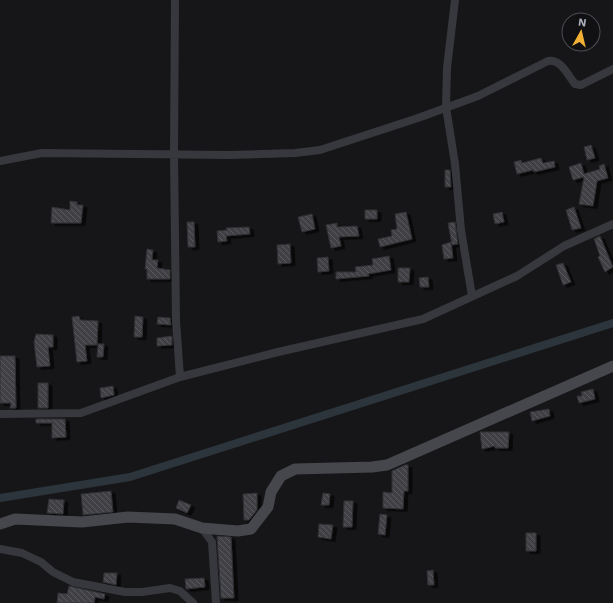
<svg xmlns="http://www.w3.org/2000/svg" width="613" height="603" font-family="'Work Sans',sans-serif">
	<style>
		.lines { fill: none; stroke-linecap: round; stroke-linejoin: round }
		.canal { stroke: #2c353c; stroke-width: 8 }
		.building { fill: url(#building-back-hatch); stroke: #303034; filter: url(#shadow) }
		.street { stroke: #37383d; stroke-width: 8 }
		.secondary { stroke: #45474d; stroke-width: 11 }
	</style>
	<defs>
		<pattern id="building-back-hatch" width="6" height="6" patternUnits="userSpaceOnUse"><rect width="6" height="6" fill="#404145"/><path d="M-1 5l2 2M0 0l6 6M5-1l2 2" fill="none" stroke="#595a5e"/></pattern>
		<filter id="shadow"><feDropShadow dx="4" dy="2.5" stdDeviation="0" flood-color="#0009"/></filter>
	</defs>
	<rect width="100%" height="100%" fill="#161618"/>
	<g class="lines">
		<path class="canal" d="M0,498L130,477L613,323"/>
	</g>
	<path class="building" d="M591,145L595,158L587,160L584,147Z
		M541,158L543,163L554,161L555,167L534,172L533,170L517,174L514,162L521,160L522,163Z
		M581,163L584,174L600,169L599,166L604,164L608,178L597,181L593,206L579,204L584,177L573,180L569,167Z
		M445,170H450L451,187H445Z
		M70,201L77,202V205H83L81,223H51L52,207L70,210Z
		M574,207L581,228L572,230L566,210Z
		M365,210H377V219H365Z
		M406,212L412,239L380,247L378,239L392,236L391,230L397,229L395,214Z
		M502,212L504,222L495,224L493,214Z
		M312,214L315,229L302,232L298,217Z
		M187,222H194L195,247H188Z
		M455,222L458,244L452,245L448,223Z
		M337,223V227L357,226L359,236L339,237L341,246L331,248L326,225Z
		M249,227L250,234L226,236L227,241L218,242L217,231L227,230L226,228Z
		M600,236L613,267L605,272L598,257L600,256L594,239Z
		M451,242L453,258L444,259L442,245Z
		M290,244L291,263L278,264L277,245Z
		M147,249L153,250L152,260H158L157,268L170,270V279H147V269H145Z
		M389,256L391,270L368,274L369,276L336,279V272H356L355,267L373,265L372,259Z
		M328,257L329,271L318,272L317,258Z
		M563,263L571,282L563,285L556,265Z
		M398,268H410L409,282H398Z
		M428,277L429,287H420L419,278Z
		M79,316L80,320L98,321L97,345H85L87,361L77,362L72,317Z
		M135,316L143,317L142,337H134Z
		M158,317L170,318L171,325L157,324Z
		M36,334L53,335V347H48L50,366L37,367L34,342Z
		M172,336V345L157,346V338Z
		M98,344H104L103,357H97Z
		M0,356H15L16,408H10L11,403H0Z
		M38,383H48V408H38Z
		M113,386L114,395L101,398L100,388Z
		M593,389L595,399L579,403L577,396H582L581,392Z
		M549,409L550,416L532,421L530,412Z
		M36,419H65L66,437L52,438V423H36Z
		M480,432H509L508,448H495V446L482,449Z
		M405,465H408V491H404L403,509L383,508V492L392,493V471Z
		M111,491L113,512L83,515L81,494Z
		M257,493V510L249,520H244L243,494Z
		M323,493L330,494L329,505H321Z
		M49,499L64,500L63,514L47,513Z
		M179,500L191,505L187,513L176,508Z
		M344,501H353L352,527H343Z
		M380,514L387,515L385,535L378,534Z
		M319,524L333,525L331,539L318,537Z
		M526,533H536V551H526Z
		M217,536L231,537L234,598H221Z
		M433,570L434,585H428L427,571Z
		M104,573H117L116,585L103,582Z
		M204,578L205,587L186,589L185,579Z
		M69,586L105,594L104,599L95,597L94,603H57L58,593L67,594Z"/>
	<g class="lines">
		<path class="street" d="M175,0L174,154L176,321L180,377
			M455,0L447,68L446,107L455,164L461,230L472,296
			M0,161L42,153L229,155L295,153L320,150L418,118L478,96L548,61C561,59 567,74 575,84L581,85L613,69
			M0,414L81,413L180,377L278,352L423,319L517,276L564,246L613,224
			M202,528L212,542L216,603
			M0,549L22,553L41,562L53,572L73,582L125,592H142L170,588L180,591L193,603"/>
		<path class="secondary" d="M0,524L15,519L82,522L128,517L175,519L202,528L238,531L251,529L268,507L271,492L281,476L295,469L372,467L387,465L613,366"/>
	</g>
	<g transform="translate(581 32) rotate(8)"><circle r="19" fill="#111113" stroke="#4d4f55"/>
	<path d="M0-3L7 15L0 10L-7 15Z" fill="#f2b134"/>
	<text y="-6" font-size="11" font-weight="bold" text-anchor="middle" fill="#a8adb8">N</text>
	</g>
</svg>
